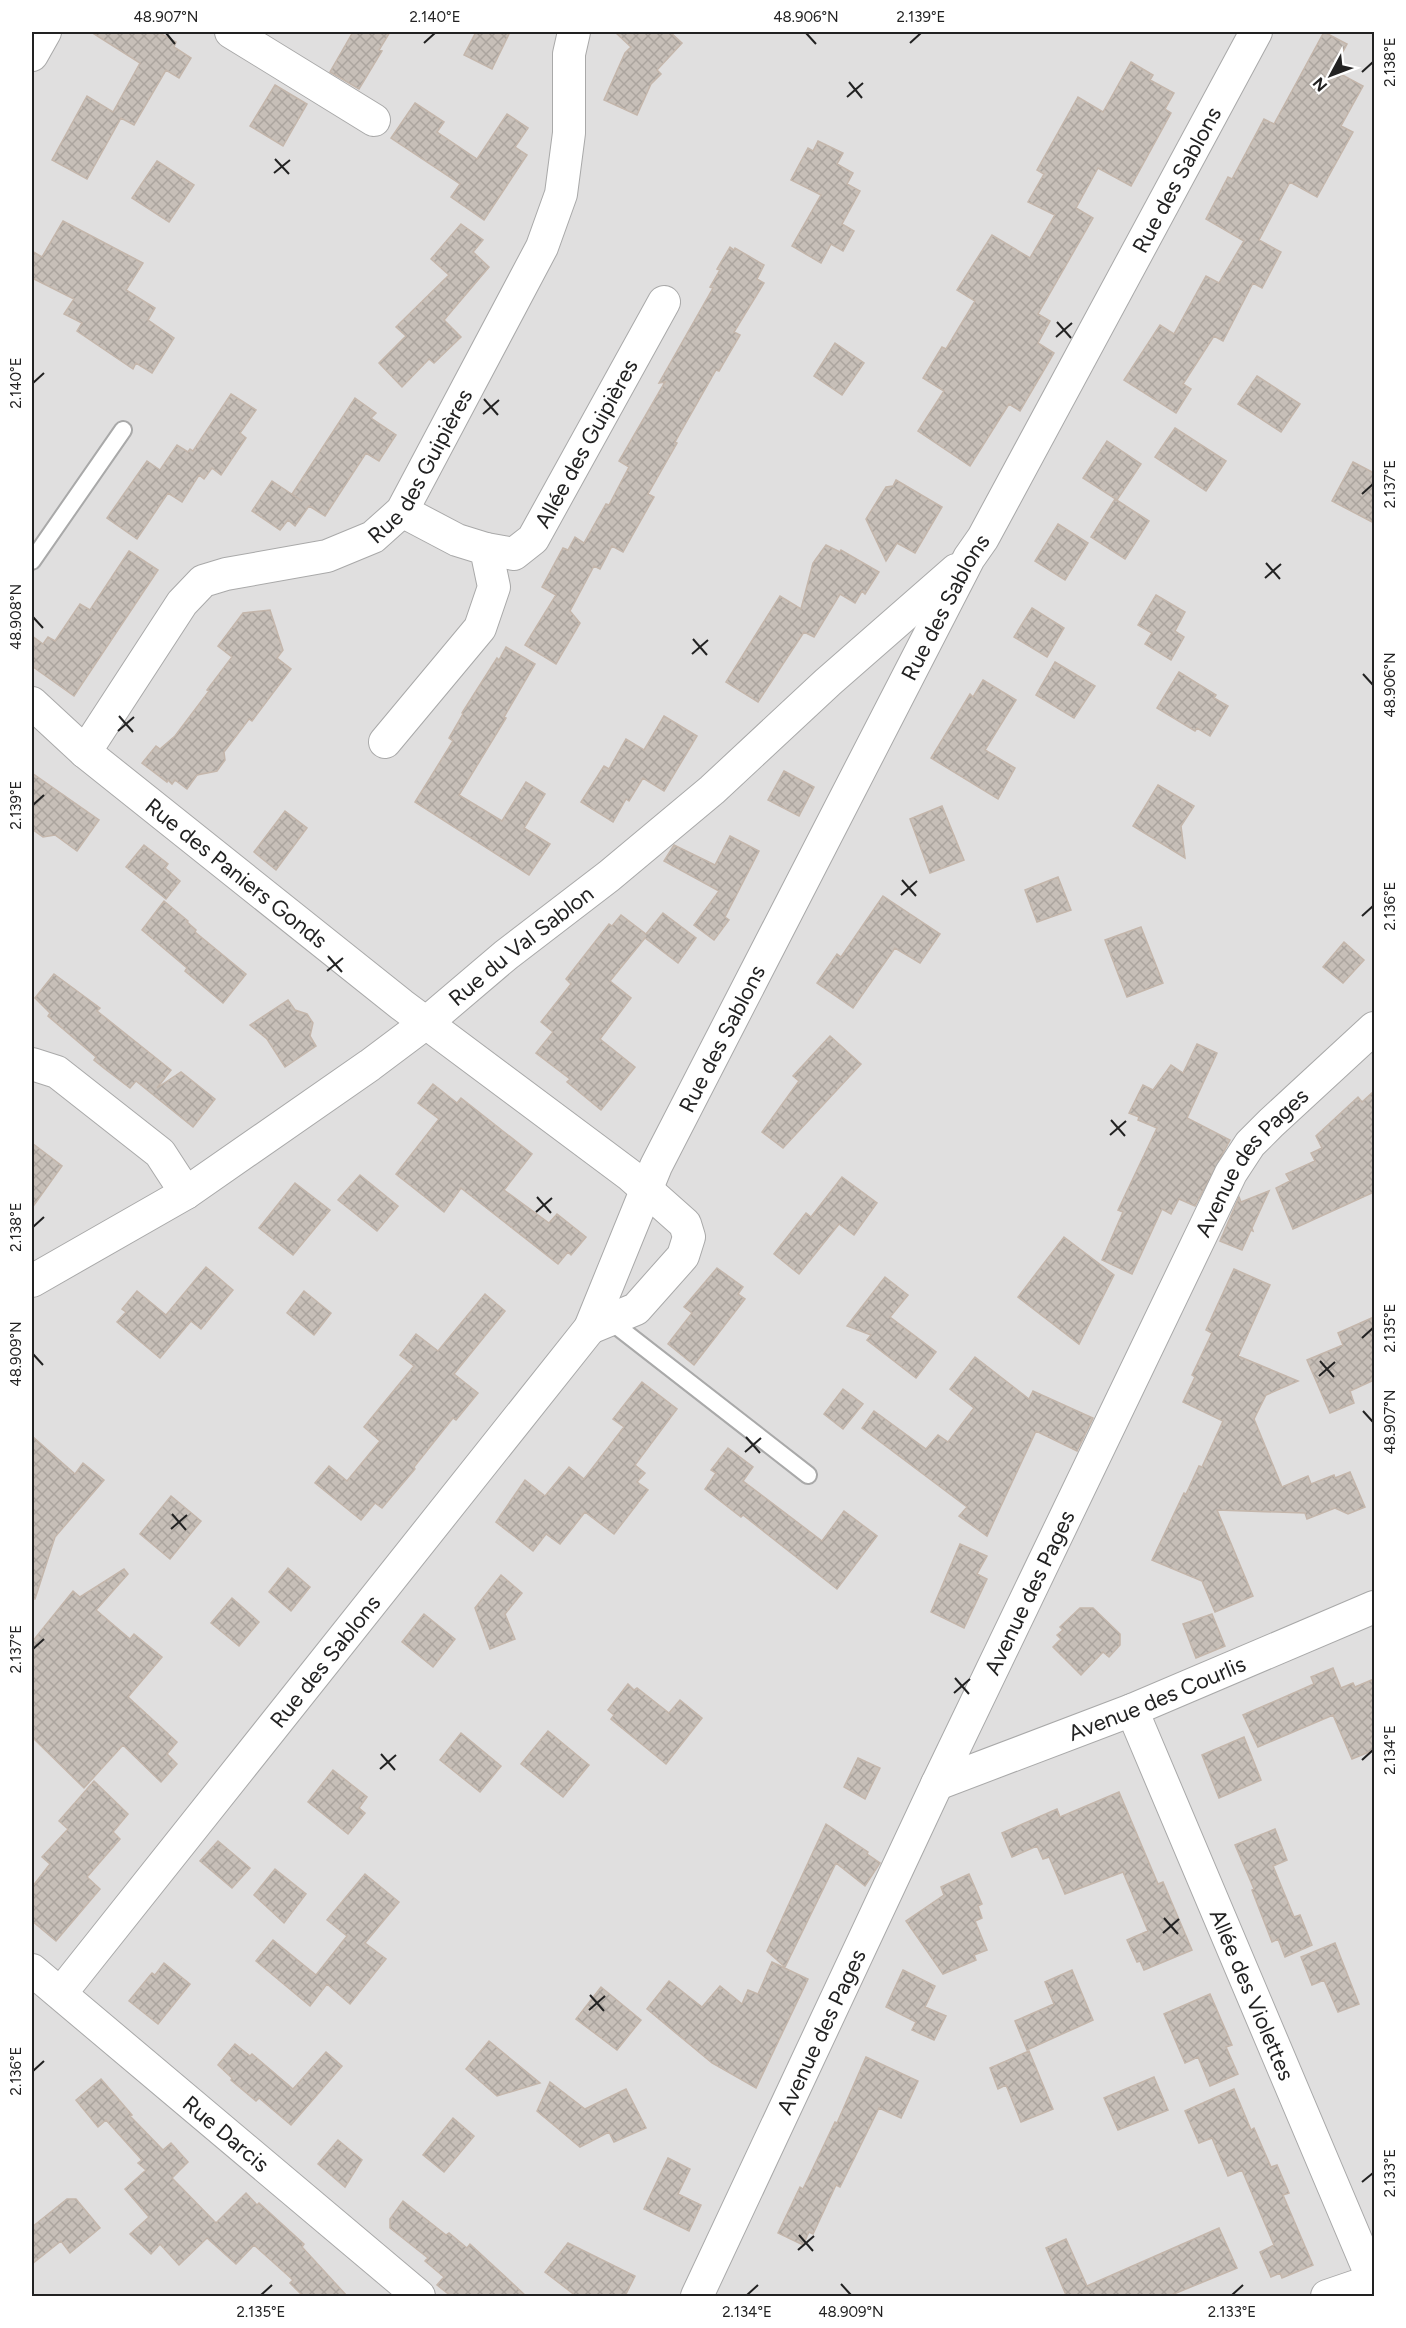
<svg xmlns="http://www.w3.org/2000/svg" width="1406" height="2328" font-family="Figtree,sans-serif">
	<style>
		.residential { fill: #e0dfdf }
		.building { fill: url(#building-cross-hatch); stroke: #c4b6ab; stroke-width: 1.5 }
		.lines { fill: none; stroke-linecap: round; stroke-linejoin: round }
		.lane-casing { stroke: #a9a9a9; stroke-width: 20 }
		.street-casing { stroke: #a9a9a9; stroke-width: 34 }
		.lane { stroke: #fff; stroke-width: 16 }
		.street { stroke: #fff; stroke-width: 32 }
		.ticks { fill: none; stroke: #222; stroke-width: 2 }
		.labels { text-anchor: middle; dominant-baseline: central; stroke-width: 5; stroke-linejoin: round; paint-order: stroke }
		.street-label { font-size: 22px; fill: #222; stroke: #fff }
		.neatline { fill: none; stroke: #222; stroke-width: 2 }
		.ticks-label { font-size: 15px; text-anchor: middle; fill: #222 }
	</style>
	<defs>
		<pattern id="building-cross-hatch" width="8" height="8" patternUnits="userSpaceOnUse" patternTransform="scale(1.5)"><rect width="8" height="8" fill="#c7bfb8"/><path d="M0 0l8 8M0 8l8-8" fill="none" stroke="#aba49e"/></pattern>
	</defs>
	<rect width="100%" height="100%" fill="#f2efe9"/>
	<path class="residential" d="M32,32H1374V2296H32Z"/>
	<path class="building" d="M91,32H158L176,42L174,47L191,58L179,78L166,70L134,125L121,118L87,179L52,160L87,96L113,112L140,63Z
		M353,32H390L379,50L382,51L359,89L330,72Z
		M476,32H510L492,69L464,55Z
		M615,32H670L682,43L657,70L661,74L651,84L637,115L604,100L625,53L631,47Z
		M1324,32L1347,44L1333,70L1363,86L1341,126L1353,132L1317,197L1290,182L1259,240L1281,252L1262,288L1253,283L1223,341L1214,336L1183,384L1191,389L1176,413L1124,380L1160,325L1174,334L1206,276L1219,283L1244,241L1206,219L1228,177L1232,179L1264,119L1274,124Z
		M1131,62L1153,75L1150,80L1174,93L1165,109L1171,113L1131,186L1098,168L1076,208L1093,218L1038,314L1050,321L1038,343L1054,353L1020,411L1009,404L970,466L918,431L944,391L923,378L942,347L946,349L975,301L957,290L992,235L1030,258L1055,215L1028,202L1044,174L1037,170L1078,97L1103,112Z
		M275,85L307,104L283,146L250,126Z
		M415,103L444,122L437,132L477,159L507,114L528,128L515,147L527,155L484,220L451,197L460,184L391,138Z
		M818,141L843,153L837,164L853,173L847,184L860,191L842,224L854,231L843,251L831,244L821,263L792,246L821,195L791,180L808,148L813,151Z
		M157,161L194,185L169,222L132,198Z
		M63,221L143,263L126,290L155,308L148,320L174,338L152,373L136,363L133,369L77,331L82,323L64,314L74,299L32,278V251L42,257Z
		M461,224L483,240L473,252L489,267L444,320L461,337L434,363L429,359L402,387L379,363L406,336L396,327L449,275L431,259Z
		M730,247L734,250L735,248L764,265L757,279L764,283L734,332L740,335L719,371L716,370L675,442L677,443L648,494L654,497L623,552L612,546L600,569L594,566L570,611L580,623L556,664L525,645L556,595L542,587L563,548L568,550L575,537L584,543L606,504L609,505L629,467L619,461L665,382L659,383L713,288L710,287L720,270L717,269Z
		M835,343L864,363L842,395L814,376Z
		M1257,376L1300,404L1281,432L1238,404Z
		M231,394L256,410L240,433L246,438L221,475L212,468L204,479L199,475L182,502L168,493L137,539L107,518L147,461L160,470L177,445L188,452L190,449L193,451Z
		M355,398L376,413L371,418L396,435L379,461L366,453L325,516L309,506L295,526L288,520L280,530L252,511L272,481L302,501L292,494Z
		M1175,428L1226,461L1206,491L1155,457Z
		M1107,441L1141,464L1117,500L1083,478Z
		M1353,462L1374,473V523L1332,501Z
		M896,480L942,507L915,553L897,543L886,561L866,519L886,487L893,486Z
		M1115,499L1149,521L1125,559L1091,537Z
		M1058,524L1088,543L1065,580L1035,561Z
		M826,545L840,552L841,550L879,572L865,594L862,591L855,603L840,594L814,637L804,632L758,702L726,682L780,596L801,609L813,563Z
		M129,551L158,570L74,696L32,666V636L43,644L48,637L55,641L80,604L90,610Z
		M1156,595L1185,612L1175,631L1184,637L1171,660L1145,644L1152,633L1138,625Z
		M1032,608L1064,628L1047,657L1014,637Z
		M270,610L283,650L277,658L291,669L252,721L249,719L224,752L225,760L217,771L197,775L187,789L175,780L172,784L168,780L167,782L142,763L156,746L160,749L175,736L209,691L207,690L232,657L218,646L243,613Z
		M506,647L535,664L504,717L506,718L459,795L502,821L526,782L545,794L524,828L550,844L529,875L415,802L453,741L449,738L463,714L462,713L497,658L499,660Z
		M1055,662L1095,686L1074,718L1036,695Z
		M1179,672L1216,695L1214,698L1228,706L1210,736L1197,728L1195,731L1157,708Z
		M983,680L1016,700L985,750L1015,768L998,799L931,758L970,694L973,697Z
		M664,716L697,736L664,791L643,778L629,801L626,799L613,822L581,802L604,766L609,769L626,739L644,750Z
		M784,771L814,787L799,816L768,800Z
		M32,773L99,820L77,851L55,835L43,837L32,829Z
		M1158,785L1194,806L1181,826L1185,858L1133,826Z
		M942,806L964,860L930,873L910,819Z
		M285,811L307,828L276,870L254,852Z
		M730,836L759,851L725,917L729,920L714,940L694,925L719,891L664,861L674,845L715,865Z
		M144,845L168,864L165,868L180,881L166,899L126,867Z
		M1058,877L1071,910L1037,922L1025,890Z
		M883,896L940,934L920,963L895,948L853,1008L817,983L837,954L841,957Z
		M164,901L188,921L187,922L196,930L195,932L246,974L223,1003L185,971L187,968L142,930Z
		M663,913L696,938L678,963L645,938L610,981L631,998L600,1039L635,1067L601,1110L567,1082L570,1079L536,1053L553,1032L541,1022L571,984L566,979L609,924L612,926L621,915L646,934Z
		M1141,927L1163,983L1127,997L1105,940Z
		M1344,942L1364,960L1343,983L1323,967Z
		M54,974L100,1008L97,1011L171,1070L157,1088L181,1072L215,1099L193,1127L136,1081L130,1088L105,1069L94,1060L96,1057L48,1016L50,1013L35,998Z
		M288,1000L295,1010L307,1014L313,1023L310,1036L316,1046L285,1067L267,1039L250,1025Z
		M830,1036L861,1064L783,1148L762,1132L799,1081L793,1076Z
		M1197,1044L1217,1053L1187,1118L1230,1140L1195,1206L1179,1199L1171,1214L1162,1209L1132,1274L1102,1260L1123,1212L1118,1210L1157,1128L1138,1120L1139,1117L1129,1113L1143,1085L1153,1090L1171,1065L1183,1073Z
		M433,1084L457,1103L461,1098L532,1154L504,1190L549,1223L557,1214L586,1237L571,1255L568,1252L558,1264L461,1188L444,1212L396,1174L439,1119L418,1103Z
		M1374,1091V1192L1293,1229L1276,1188L1290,1181L1286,1174L1315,1161L1311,1153L1322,1148L1316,1136L1358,1097L1362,1102Z
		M32,1143L62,1166L32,1208Z
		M360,1175L398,1206L377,1231L338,1200Z
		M842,1177L877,1203L854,1235L839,1224L799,1274L774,1254L806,1213L811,1217Z
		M295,1183L330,1210L293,1255L259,1228Z
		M1269,1191L1252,1228L1253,1231L1251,1230L1242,1250L1220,1241L1239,1197L1241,1202Z
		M1064,1237L1114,1275L1079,1344L1018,1297Z
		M206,1267L233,1290L201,1329L191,1321L160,1358L117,1322L126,1312L122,1309L137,1291L166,1315Z
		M717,1268L743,1287L738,1294L745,1299L694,1365L668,1344L692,1313L684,1307Z
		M1234,1269L1270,1285L1238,1356L1298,1381L1266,1395L1254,1419L1282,1487L1308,1476L1311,1484L1334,1475L1335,1478L1350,1472L1365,1507L1348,1514L1335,1508L1307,1519L1305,1513L1217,1510L1253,1596L1215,1612L1202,1581L1152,1560L1184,1493L1186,1494L1199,1466L1202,1467L1223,1421L1183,1402L1195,1377L1192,1375L1212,1333L1206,1330Z
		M885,1277L908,1295L890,1317L936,1352L916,1378L867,1340L871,1335L847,1326Z
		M304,1291L331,1313L314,1335L287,1313Z
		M485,1294L505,1311L454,1374L478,1393L456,1420L453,1418L414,1467L415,1469L382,1508L375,1503L361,1520L315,1483L329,1466L347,1481L380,1441L364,1427L414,1366L400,1355L416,1334L438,1351Z
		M1374,1317V1380L1350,1391L1354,1403L1330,1413L1307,1360L1343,1345L1338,1333Z
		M975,1357L1029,1399L1033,1391L1093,1418L1077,1451L1036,1431L987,1536L959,1516L967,1507L862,1428L874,1411L926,1449L938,1435L948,1442L974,1408L950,1389Z
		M642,1382L677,1409L635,1465L645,1473L637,1482L648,1490L614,1534L585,1512L560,1544L546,1534L533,1551L496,1522L525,1480L545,1496L569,1467L584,1479L624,1427L613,1419Z
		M843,1389L863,1404L843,1429L824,1414Z
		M32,1436L75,1474L83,1463L104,1480L55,1537L35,1599H32Z
		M728,1448L753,1467L743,1481L822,1541L844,1511L877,1536L837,1589L743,1515L741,1517L705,1489L716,1473L711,1470Z
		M171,1496L201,1521L170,1559L140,1534Z
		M960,1544L987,1556L977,1574L987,1579L964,1628L931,1612Z
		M288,1568L310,1587L291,1611L269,1592Z
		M124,1569L128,1574L96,1610L130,1639L134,1634L162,1657L128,1697L177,1742L167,1754L177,1764L161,1782L123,1745L84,1788L32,1737V1642L73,1591L80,1597Z
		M501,1575L522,1593L505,1614L515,1639L490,1649L475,1608Z
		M232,1598L259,1622L239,1646L211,1623Z
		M1080,1608H1093L1120,1634V1645L1109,1657L1103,1652L1081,1675L1053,1647L1061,1639L1057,1635L1063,1630L1060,1627Z
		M424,1614L455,1639L433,1667L402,1642Z
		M1212,1614L1225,1646L1196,1658L1183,1624Z
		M1333,1668L1341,1688L1353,1683L1355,1687L1374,1679V1750L1352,1759L1333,1715L1258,1747L1243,1715L1314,1684L1311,1677Z
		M628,1684L634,1690L637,1688L669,1713L680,1700L702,1718L666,1764L611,1719L614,1715L608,1710Z
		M548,1731L589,1765L563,1797L521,1764Z
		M461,1733L501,1766L480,1792L440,1760Z
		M1244,1737L1261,1780L1219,1798L1202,1755Z
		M858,1758L880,1768L865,1799L844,1787Z
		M333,1770L367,1797L359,1808L365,1813L348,1834L308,1802Z
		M94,1781L128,1814L113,1832L120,1839L87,1877L100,1889L56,1941L32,1921V1887L50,1864L42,1857L68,1829L59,1821Z
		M1119,1792L1158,1884L1163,1882L1192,1950L1144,1970L1140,1961L1137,1962L1127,1940L1148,1931L1123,1872L1065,1894L1049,1857L1043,1859L1037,1846L1012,1857L1002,1833L1057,1809L1060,1817Z
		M826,1824L868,1852L867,1854L880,1863L865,1886L836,1863L785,1967L767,1951Z
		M1275,1829L1287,1860L1273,1866L1294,1917L1300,1915L1312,1945L1285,1957L1278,1939L1272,1942L1252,1890L1254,1889L1235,1845Z
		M218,1841L250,1868L232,1888L200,1861Z
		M275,1869L306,1894L284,1923L254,1895Z
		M365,1874L399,1902L365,1943L386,1959L350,2004L327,1984L310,2006L256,1961L273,1940L316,1975L347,1936L327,1920Z
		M969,1874L982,1904L978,1906L982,1918L975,1921L987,1950L974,1955L976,1960L943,1974L906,1921L944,1895L941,1887Z
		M1335,1943L1359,2004L1338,2012L1324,1980L1312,1985L1301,1957Z
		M772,1962L808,1979L756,2088L712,2063L647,2009L669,1981L702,2007L720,1986L742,2004L748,1990L758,1994Z
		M164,1963L190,1984L158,2024L129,2001L152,1973L155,1975Z
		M903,1970L935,1986L925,2007L946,2016L934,2040L912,2030L916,2022L886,2007Z
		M1072,1970L1093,2020L1027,2050L1015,2021L1054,2004L1045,1982Z
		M601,1987L641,2020L617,2050L576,2019Z
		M1210,1994L1232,2045L1226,2047L1238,2074L1210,2086L1198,2057L1185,2063L1164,2014Z
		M489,2041L540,2083L497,2096L466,2069Z
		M235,2044L250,2056L252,2054L293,2089L326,2052L342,2066L291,2125L259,2098L256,2101L231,2080L232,2078L218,2065Z
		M1029,2051L1053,2109L1021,2122L1006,2085L998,2089L990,2068Z
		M866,2057L918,2081L901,2118L879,2108L840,2187L836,2185L813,2234L809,2232L803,2245L778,2233L800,2187L803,2189L835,2122L837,2123Z
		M1154,2077L1168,2110L1118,2130L1104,2098Z
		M101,2079L132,2115L130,2116L163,2150L171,2143L188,2162L172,2178L216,2223L246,2193L257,2205L259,2203L304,2244L302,2247L347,2296H303L290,2283L293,2280L254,2245L236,2264L207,2238L179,2265L160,2244L151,2254L130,2234L149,2217L125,2189L146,2170L138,2163L142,2160L106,2120L98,2127L76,2100Z
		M550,2082L585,2109L626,2089L646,2128L614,2142L609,2132L580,2147L537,2111Z
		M1234,2089L1251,2130L1254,2128L1271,2167L1277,2165L1289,2193L1283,2195L1313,2265L1282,2278L1280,2273L1271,2277L1260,2252L1274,2245L1242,2170L1228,2176L1212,2138L1199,2143L1185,2111Z
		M453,2118L474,2136L444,2172L423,2155Z
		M338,2140L362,2160L345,2187L318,2164Z
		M668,2158L690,2169L678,2194L701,2205L689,2231L644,2209Z
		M67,2199H76L100,2228L70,2253L61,2241L32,2264V2227Z
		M403,2201L446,2235L449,2233L467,2248L470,2244L526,2296H451L437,2285L444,2277L425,2261L428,2258L390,2228V2219Z
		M1219,2228L1237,2268L1169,2296H1062L1066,2295L1046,2248L1066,2239L1087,2286Z
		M568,2243L635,2276L625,2296H576L545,2272Z"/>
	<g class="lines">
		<defs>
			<path id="lane" d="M32,561L123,430
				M609,1320L808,1475"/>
			<g id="street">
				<path d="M231,32L374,120"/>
				<path d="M32,55L45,32"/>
				<path id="s1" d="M486,549L514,554L533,539L664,302"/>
				<path id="s2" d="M32,703L85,752L402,1005L631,1176L685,1224L689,1237L683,1256L636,1309L590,1328"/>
				<path d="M385,742L480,628L494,587L486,549L457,540L402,511"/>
				<path id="s3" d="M85,752L182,603L203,581L226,574L327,556L373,537L402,511L542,247L561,194L569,133V54L574,32"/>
				<path d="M32,1064L57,1072L160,1153L186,1193"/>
				<path id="s4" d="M32,1281L186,1193L370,1065L426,1023L506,955L609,876L712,790L828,682L956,570"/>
				<path id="s5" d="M1132,1710L1373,2280"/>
				<path id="s6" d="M937,1784L1132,1710L1374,1607"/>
				<path id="s7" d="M32,1970L419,2296"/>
				<path id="s8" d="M61,1993L590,1328L656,1166L969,558L983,538L1256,32"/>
				<path id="s9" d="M697,2296L937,1784L1231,1173L1250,1144L1271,1123L1374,1028"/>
				<path d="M1327,2296L1374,2280"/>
			</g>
		</defs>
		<use href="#lane" class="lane-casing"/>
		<use href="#street" class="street-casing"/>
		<use href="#lane" class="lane"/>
		<use href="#street" class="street"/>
	</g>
	<path class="ticks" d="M166,33L175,44M806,33L816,44M424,43L435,33M910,43L921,33M1362,72L1373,62M849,82L862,98M847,97L863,83M275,159L289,174M274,173L290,160M1057,322L1071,338M1056,337L1072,323M33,383L44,373M484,399L498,415M483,414L499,400M1362,494L1373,484M1266,563L1280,579M1265,578L1281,564M33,617L43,628M693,639L707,655M692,654L708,640M1363,674L1373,685M119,716L133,732M118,731L134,717M33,805L44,795M902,880L916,896M901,895L917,881M1362,916L1373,906M328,956L342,972M327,971L343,958M1111,1120L1125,1136M1110,1135L1126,1121M537,1197L551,1213M536,1212L552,1198M33,1227L44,1217M1362,1338L1373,1328M33,1354L43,1365M1320,1361L1334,1377M1319,1376L1335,1362M1363,1411L1373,1422M746,1437L760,1453M745,1452L761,1438M172,1514L186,1530M171,1529L187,1515M33,1649L44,1639M955,1678L969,1694M954,1693L970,1679M381,1754L395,1770M1362,1760L1373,1750M380,1769L396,1755M1164,1918L1178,1934M1163,1933L1179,1919M590,1995L604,2011M589,2010L605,1996M33,2071L44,2061M1362,2182L1373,2173M799,2235L813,2251M798,2250L814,2236M841,2284L851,2295M261,2295L272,2285M747,2295L758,2285M1232,2295L1243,2285"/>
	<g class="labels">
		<g class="street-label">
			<text stroke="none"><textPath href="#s8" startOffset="2140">Rue des Sablons</textPath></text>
			<text stroke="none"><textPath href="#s1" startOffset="162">Allée des Guipières</textPath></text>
			<text stroke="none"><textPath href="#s3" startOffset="471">Rue des Guipières</textPath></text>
			<text stroke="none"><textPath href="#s8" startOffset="1654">Rue des Sablons</textPath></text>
			<text stroke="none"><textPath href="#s2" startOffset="266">Rue des Paniers Gonds</textPath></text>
			<text stroke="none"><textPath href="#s4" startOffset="594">Rue du Val Sablon</textPath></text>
			<text stroke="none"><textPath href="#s8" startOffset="1168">Rue des Sablons</textPath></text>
			<text stroke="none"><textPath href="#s9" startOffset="1264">Avenue des Pages</textPath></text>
			<text stroke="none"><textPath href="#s9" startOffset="778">Avenue des Pages</textPath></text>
			<text stroke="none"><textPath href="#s8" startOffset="424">Rue des Sablons</textPath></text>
			<text stroke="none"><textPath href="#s6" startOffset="236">Avenue des Courlis</textPath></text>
			<text stroke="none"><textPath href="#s5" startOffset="309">Allée des Violettes</textPath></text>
			<text stroke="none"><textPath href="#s9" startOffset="292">Avenue des Pages</textPath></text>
			<text stroke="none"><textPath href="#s7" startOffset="254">Rue Darcis</textPath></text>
		</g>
	</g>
	<rect width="1406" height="2328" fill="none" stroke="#ffffff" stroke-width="66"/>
	<g transform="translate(1331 75) rotate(229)" stroke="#ffffff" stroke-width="4.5" paint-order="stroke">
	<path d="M0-4.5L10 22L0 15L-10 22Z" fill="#222222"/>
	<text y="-9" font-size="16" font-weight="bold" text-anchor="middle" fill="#222222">N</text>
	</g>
	<rect x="33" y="33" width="1340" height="2262" class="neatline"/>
	<g class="ticks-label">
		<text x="166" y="22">48.907°N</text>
		<text x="435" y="22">2.140°E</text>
		<text x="806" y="22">48.906°N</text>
		<text x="921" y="22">2.139°E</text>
		<text transform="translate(1390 62) rotate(-90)" y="5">2.138°E</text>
		<text transform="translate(16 383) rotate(-90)" y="5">2.140°E</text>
		<text transform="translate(1390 484) rotate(-90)" y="5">2.137°E</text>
		<text transform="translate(16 617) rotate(-90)" y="5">48.908°N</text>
		<text transform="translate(1390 685) rotate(-90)" y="5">48.906°N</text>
		<text transform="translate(16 805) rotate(-90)" y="5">2.139°E</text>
		<text transform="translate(1390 906) rotate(-90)" y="5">2.136°E</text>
		<text transform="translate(16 1227) rotate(-90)" y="5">2.138°E</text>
		<text transform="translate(1390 1328) rotate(-90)" y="5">2.135°E</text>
		<text transform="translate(16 1354) rotate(-90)" y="5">48.909°N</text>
		<text transform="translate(1390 1422) rotate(-90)" y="5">48.907°N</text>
		<text transform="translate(16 1649) rotate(-90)" y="5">2.137°E</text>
		<text transform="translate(1390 1750) rotate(-90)" y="5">2.134°E</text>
		<text transform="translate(16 2071) rotate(-90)" y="5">2.136°E</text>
		<text transform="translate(1390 2173) rotate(-90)" y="5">2.133°E</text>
		<text x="261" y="2317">2.135°E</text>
		<text x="747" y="2317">2.134°E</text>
		<text x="851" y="2317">48.909°N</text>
		<text x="1232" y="2317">2.133°E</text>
	</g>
</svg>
